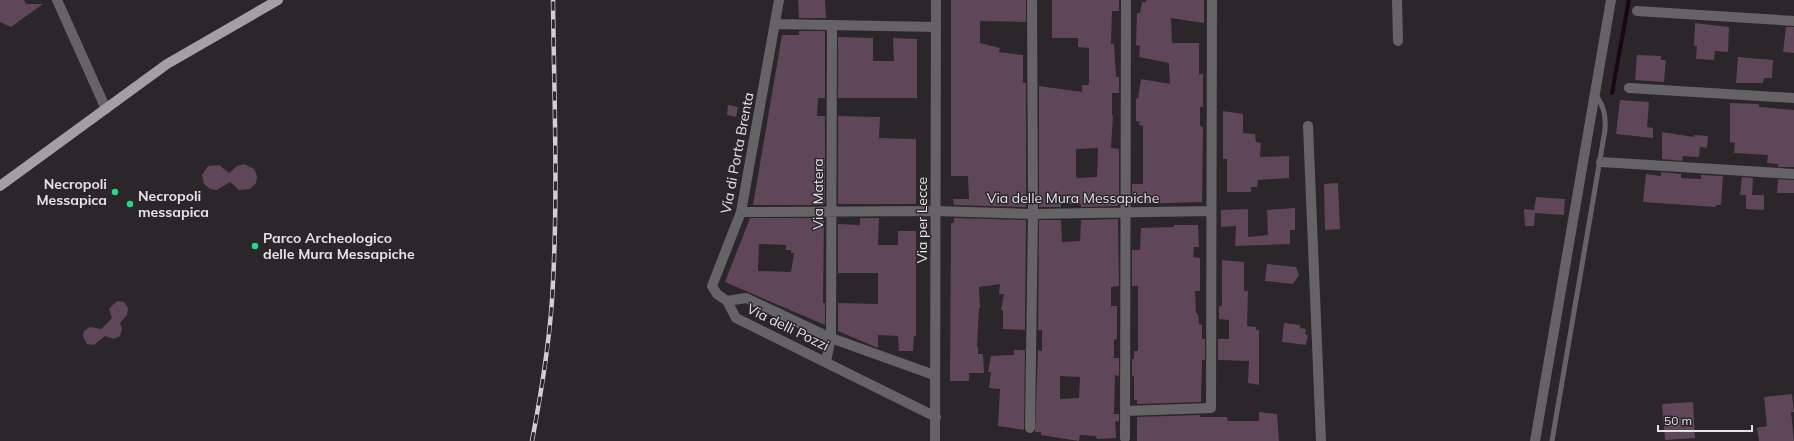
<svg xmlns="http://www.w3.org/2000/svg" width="1794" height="441" font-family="Mulish,sans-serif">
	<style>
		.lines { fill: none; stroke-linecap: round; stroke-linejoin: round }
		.stream { stroke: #1a0616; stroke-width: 4 }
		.building { fill: #604659; fill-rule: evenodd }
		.service { stroke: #656365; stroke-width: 5 }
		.minor { stroke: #656365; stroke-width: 10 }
		.tertiary { stroke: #656365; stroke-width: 10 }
		.primary { stroke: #a39fa2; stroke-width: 10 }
		.rail-casing { stroke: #d1cfd1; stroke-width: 4.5 }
		.rail { stroke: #2a2629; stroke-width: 3; stroke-dasharray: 9; stroke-linecap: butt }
		.poi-dot { fill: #29d885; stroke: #2a2629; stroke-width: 1.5 }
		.labels { text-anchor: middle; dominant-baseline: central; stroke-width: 3; stroke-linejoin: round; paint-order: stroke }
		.street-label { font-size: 14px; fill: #e5e3e5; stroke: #2a2629 }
		.poi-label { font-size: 14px; font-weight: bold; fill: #e5e3e5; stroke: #2a2629; text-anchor: start }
	</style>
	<rect width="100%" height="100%" fill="#2a2629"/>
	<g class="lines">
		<path class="stream" d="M1612,93L1629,0"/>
	</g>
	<path class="building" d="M0,0H24L26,4H43L11,27L0,22Z
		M798,0H825L826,18H799Z
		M951,0H1026V22L980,21V43L1000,48L999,52L1023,55V83H1026V207L954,205L953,199H969L968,176H951Z
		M1052,0H1119V11H1112L1111,44H1114L1116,77H1119V93H1112V115H1113L1111,148L1119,149V204L1117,206L1081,207V204H1061V207H1039V86L1082,92V85H1088L1089,83V48L1078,47V38H1052ZM1098,148L1097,177L1077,178L1076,174V149Z
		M1146,0H1204V23L1171,18L1172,43H1199V74H1203V107H1200V126L1203,127L1202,202L1132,204V184H1143V126L1139,125L1140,122L1136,121V98L1138,99L1141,79L1170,84L1169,63L1139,57L1140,46L1136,45L1137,13H1140L1142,2H1146Z
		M1695,23L1729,27L1728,52L1715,51L1714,60L1696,59L1697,46H1694Z
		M1786,27H1794V53L1783,52Z
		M799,31H825V98H818L817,116H825V203L824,205H753L782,35H799Z
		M838,37L873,38V61H894L893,38L917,39V98H838Z
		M1637,55L1661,56V60H1666L1664,82L1635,80Z
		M1738,57L1773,60L1772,78H1764L1763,83H1736Z
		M1620,100L1649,102L1647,127L1653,128V138L1616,134Z
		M1730,103L1759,104V107L1794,110V167H1778V164L1767,163L1768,155L1734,153L1735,143L1730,142Z
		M728,105L738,107L736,117L727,115Z
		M1223,111L1243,114V133L1255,134L1256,142L1261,143L1260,157L1289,156V178L1258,180L1257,187H1251V192H1227V159H1223Z
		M838,116L880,117L879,138L916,139V204H838Z
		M1662,132L1694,137V135L1708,136L1707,148L1700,147L1699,157L1683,156L1682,161L1662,159Z
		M244,164L254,169L257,176L256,183L250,189L239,190L230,182L217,190L210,189L204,184L202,175L208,166L219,165L229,173L237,166Z
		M1661,172L1681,174V178L1701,179V175L1723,176L1721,205H1716V207L1643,202L1646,174L1661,176Z
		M1742,177L1753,178L1752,195H1764V210L1746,209V195H1740Z
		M1778,179L1794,180V193H1777Z
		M1338,183L1340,229L1325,230L1324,184Z
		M1536,197L1565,199L1564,215L1535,213L1534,226H1525L1524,209L1534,210Z
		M1295,208V230H1290V244L1235,246L1236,226L1221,227V210L1248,209V237L1268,235L1267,210Z
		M750,218H824L823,303H825V325L725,282ZM759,244L786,245V250H791V253H794L791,272L758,271Z
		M860,218H879L878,245H898V231H916V336H914L913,351H899L898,336L878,335V348L838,331V303L878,304V273H838V224L860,225Z
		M954,218L1026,220L1025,330L1003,329V310H1001L1004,294H999L1000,284L979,287L980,308H979L977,347H978V354H983L984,373H969V381H950L951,223H954Z
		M1118,219L1119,286L1111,287V306H1117V339L1114,340V358H1119V376L1115,375L1114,414H1119V421L1115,422L1116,438L1097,439L1096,436L1080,435L1079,441L1041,435V432H1035L1038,350L1042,351V330H1038L1039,220H1061L1062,242L1080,241L1081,220ZM1060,376L1080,377L1079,398L1060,399Z
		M1174,225H1198L1199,247H1194L1193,257L1200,258V291H1195L1196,313L1198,314L1199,324L1202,325V339H1205V360H1202V362L1201,402L1137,404V400H1134V376H1132V359H1134V351H1138V286H1132V250H1140L1141,228L1174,227Z
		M1222,260L1244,262V291H1248L1247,326L1256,327V330H1259V385L1248,383L1249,361L1218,360V339H1229V320L1219,319V306H1222Z
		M1267,264L1296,267L1299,275L1293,284L1265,281Z
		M117,301L124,302L128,308L127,315L120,323L122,329L120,336L114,339L105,336L94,345L87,344L83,337L84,331L90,327L101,329L112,318L109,309Z
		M1284,323L1300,325V328L1306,329L1305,334L1308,335L1306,345L1282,342Z
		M1014,350H1025L1024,430L998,426L1000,389L989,388L991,372H988L991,356L1014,355Z
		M1792,394L1794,412H1791L1794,441H1759L1757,428L1767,426L1764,397Z
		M1693,402L1695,438L1665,440L1662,404Z
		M1259,412L1277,414L1279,441H1137V417L1200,415V417H1227L1228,421H1259Z"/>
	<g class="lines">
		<path class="service" d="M1552,441L1605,130C1606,116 1604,107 1596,95"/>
		<path class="minor" d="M57,0L106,109
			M1397,0L1398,41
			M1637,11L1794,21
			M776,24L936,27
			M1629,88L1794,98
			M1308,126L1321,441
			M1601,162L1794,174
			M741,212L936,211L1033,214L1210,211
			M727,301L717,294L712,286L741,212L779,0
			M826,361L831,338L832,25
			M934,375L831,338L746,298L727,301L736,318L936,417
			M1125,411L1211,408L1212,0
			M1030,428L1033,214L1032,0
			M1125,438L1126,0
			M1535,441L1611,0"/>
		<path class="tertiary" d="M935,441L936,0"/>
		<path class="primary" d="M0,186L167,64L278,0"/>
		<defs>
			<path id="rail" d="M532,441C542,389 551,335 553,282C558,188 554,94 553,0"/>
		</defs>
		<use href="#rail" class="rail-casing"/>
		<use href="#rail" class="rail"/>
	</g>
	<g class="poi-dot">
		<circle cx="115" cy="192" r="4"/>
		<circle cx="130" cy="204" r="4"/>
		<circle cx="255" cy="246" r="4"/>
	</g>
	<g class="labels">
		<g class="street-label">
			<text transform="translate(737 153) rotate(-79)">Via di Porta Brenta</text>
			<text transform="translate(818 194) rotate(-90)">Via Matera</text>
			<text x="1073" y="198">Via delle Mura Messapiche</text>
			<text transform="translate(922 220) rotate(-90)">Via per Lecce</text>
			<text transform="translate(788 327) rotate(26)">Via delli Pozzi</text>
		</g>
		<g class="poi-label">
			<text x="107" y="184" text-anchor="end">Necropoli<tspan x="107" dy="16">Messapica</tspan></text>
			<text x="138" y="196">Necropoli<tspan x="138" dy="16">messapica</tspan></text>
			<text x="263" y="238">Parco Archeologico<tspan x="263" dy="16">delle Mura Messapiche</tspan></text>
		</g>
	</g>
	<path d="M1658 425v6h94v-6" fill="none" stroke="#e5e3e5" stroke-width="2"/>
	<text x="1664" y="425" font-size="12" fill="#e5e3e5" stroke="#2a2629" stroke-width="3" paint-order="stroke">50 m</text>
</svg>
